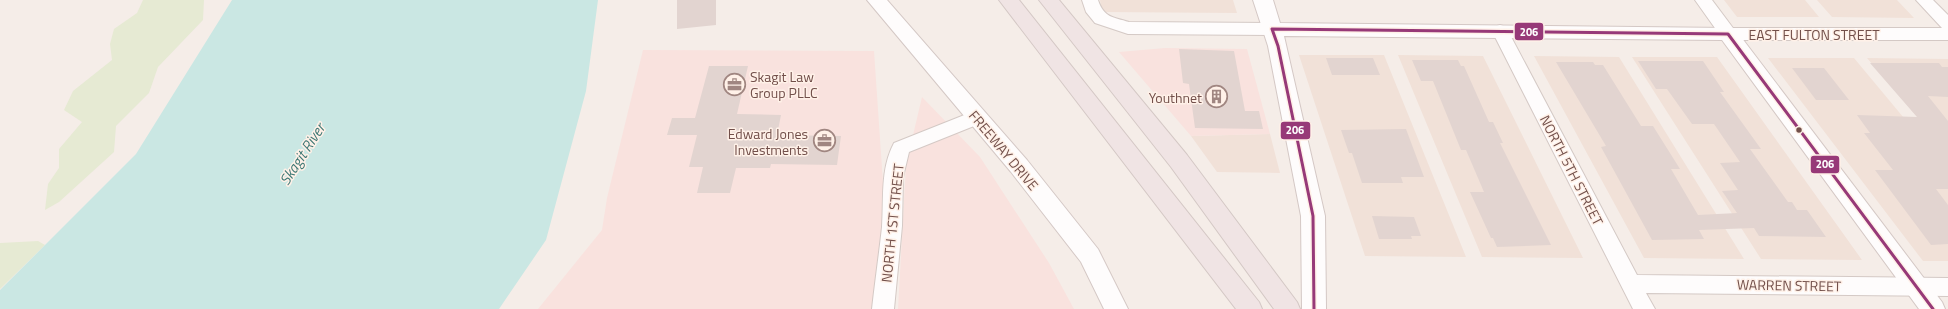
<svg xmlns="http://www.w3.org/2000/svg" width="1948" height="309" font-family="'Titillium Web',sans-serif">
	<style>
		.residential { fill: #f1e1d8 }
		.commercial { fill: #f9e2de }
		.green { fill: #e6ead3 }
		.water { fill: #cae7e3 }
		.building { fill: #e2d4d0 }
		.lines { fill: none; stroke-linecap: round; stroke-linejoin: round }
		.street-casing { stroke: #d4c9c5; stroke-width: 2 }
		.secondary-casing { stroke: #d4c8c5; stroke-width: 2 }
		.highway-casing { stroke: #d4c8c5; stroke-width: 2 }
		.street { fill: #fefcfc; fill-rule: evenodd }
		.secondary { fill: #fefcfc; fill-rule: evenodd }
		.highway { fill: #f0e4e4; fill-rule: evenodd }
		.bus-1-casing { stroke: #fff1e8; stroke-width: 6 }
		.bus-1 { stroke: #973978; stroke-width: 3 }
		.bus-dot { fill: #724f4a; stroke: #fff1e8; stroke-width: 1.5 }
		.labels { text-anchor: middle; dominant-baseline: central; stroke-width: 3; stroke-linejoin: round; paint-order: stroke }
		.street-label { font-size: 14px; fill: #724f4a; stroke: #fff1e8 }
		.poi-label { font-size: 14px; fill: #724f4a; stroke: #fff1e8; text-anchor: end }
		.water-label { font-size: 15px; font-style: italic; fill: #3e7874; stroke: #fff1e8 }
		.line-badge { stroke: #fff1e8; stroke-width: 1.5 }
		.badge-label { font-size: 11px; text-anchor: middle; font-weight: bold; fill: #fff }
	</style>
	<rect width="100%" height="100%" fill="#f5ede8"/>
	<path class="residential" d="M1100,0H1233L1237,13L1102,12Z
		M1724,0H1805L1819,17H1737Z
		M1817,0H1897L1914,18L1832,17Z
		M1299,55H1384L1466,257L1365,256Z
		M1398,55L1483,56L1583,258L1482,257Z
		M1534,56L1619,57L1744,259L1644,258Z
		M1632,57H1717L1862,260L1761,259Z
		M1768,58H1854L1948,171V261H1923Z
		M1867,58L1948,59V153Z
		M1270,134L1280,173L1217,172L1191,136Z"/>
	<path class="commercial" d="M1165,48L1247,49L1270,134L1191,136L1119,52Z
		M643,50L874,51L885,212L877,309H538L602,230L607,198Z
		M922,97L980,157L1049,263L1074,309H898L906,165Z"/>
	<path class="green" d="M143,0H204L203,20L158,67L149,93L116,126L114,152L59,202L45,210L48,184L59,168V149L82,122L64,110L73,91L112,60L110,44L114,29L137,13Z
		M38,241L45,245L0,289V243Z"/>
	<path class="water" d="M232,0H598L586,91L546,240L499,309H0V290L136,154Z"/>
	<path class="building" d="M677,0H716V25L677,29Z
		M1179,49L1234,51L1245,111H1259L1263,129L1195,128L1189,84L1183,83Z
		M1326,58H1373L1380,75H1332Z
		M1412,60H1458L1461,66H1464L1489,122H1493L1503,143H1500L1551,245L1497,247L1493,238H1491L1470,192H1484L1466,150H1461L1433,81H1421Z
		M1638,61H1703L1724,92H1720L1761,149H1750L1788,202H1792L1797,210H1807L1826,237L1759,236L1754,228L1699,230L1704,239L1652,240L1601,147L1606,146L1556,62H1593L1595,65H1603L1641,126H1653L1680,169H1671L1698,215L1737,213L1722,191L1738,190L1720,163L1740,162L1714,124H1692L1667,89H1656Z
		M1870,63H1939L1942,67H1948V97L1928,96L1948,121V189H1936L1948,205V244L1931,245L1875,170H1893L1864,133H1870L1857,115L1917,117Z
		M709,66H748L737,114L781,115L777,135L841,136L837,165L771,164L770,168H736L730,193H697L703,167H689L697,135H667L672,118H695Z
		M1792,68H1824L1849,100H1816Z
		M1406,129L1424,177H1401L1403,183H1362L1352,153H1349L1341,130Z
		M1372,216L1414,217L1421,236H1411L1412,239H1379Z"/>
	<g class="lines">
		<defs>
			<path id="street" d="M1082,0H1098C1104,18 1113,17 1129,22L1272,23L1278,25L1280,29L1278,33L1272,35L1128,34L1095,23L1086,12Z
				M1695,0H1712L1733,28H1942L1916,0H1933L1948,15V40H1728L1722,38Z
				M1500,25L1506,27L1508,31L1637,275L1948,278V296L1646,293L1655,309H1633L1492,31L1494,27Z
				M977,110L984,112L986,117L984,122L909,152L903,177L902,226L894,309H872C875,282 879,254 882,227C884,199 880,169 894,143Z"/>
			<path id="secondary" d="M867,0H887L1027,160L1098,249L1128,309H1104L1081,262L1011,172Z
				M1253,0H1273L1280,23L1728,28L1735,29L1942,302L1945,309H1919L1722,40L1284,36L1325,216L1326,309H1302L1301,216L1268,46Z"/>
			<path id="highway" d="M999,0H1019L1259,302L1262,309H1236Z
				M1039,0H1059L1187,155L1297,302L1300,309H1274L1171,167Z"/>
		</defs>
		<use href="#street" class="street-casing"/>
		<use href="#secondary" class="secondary-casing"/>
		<use href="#highway" class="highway-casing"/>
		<use href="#street" class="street"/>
		<use href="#secondary" class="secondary"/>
		<use href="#highway" class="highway"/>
		<defs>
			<path id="bus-1" d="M1314,309L1313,216L1278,46L1272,29L1728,34L1933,309"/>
		</defs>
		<use href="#bus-1" class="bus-1-casing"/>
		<use href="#bus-1" class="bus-1"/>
	</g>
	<defs>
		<symbol id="office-ring" viewBox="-11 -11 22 22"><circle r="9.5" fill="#fff1e8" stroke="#a08681" stroke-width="1.5"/><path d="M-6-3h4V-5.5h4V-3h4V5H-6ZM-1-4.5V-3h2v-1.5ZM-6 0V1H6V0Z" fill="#a08681"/></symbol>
		<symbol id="building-ring" viewBox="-11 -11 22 22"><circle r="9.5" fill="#fff1e8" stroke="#a08681" stroke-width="1.5"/><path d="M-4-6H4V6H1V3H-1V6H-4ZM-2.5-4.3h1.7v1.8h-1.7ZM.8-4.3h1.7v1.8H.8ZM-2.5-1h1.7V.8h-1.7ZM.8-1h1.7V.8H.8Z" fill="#a08681"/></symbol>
	</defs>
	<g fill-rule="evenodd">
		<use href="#office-ring" x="722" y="72" width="25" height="25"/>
		<use href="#building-ring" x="1204" y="84" width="25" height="25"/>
		<use href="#office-ring" x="812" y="128" width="25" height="25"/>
	</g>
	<circle class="bus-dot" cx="1799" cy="130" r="3.5"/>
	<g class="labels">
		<g class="street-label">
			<text x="1814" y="34">EAST FULTON STREET</text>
			<text transform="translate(1004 150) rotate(50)">FREEWAY DRIVE</text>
			<text transform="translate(1572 170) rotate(63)">NORTH 5TH STREET</text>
			<text transform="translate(892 223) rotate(-84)">NORTH 1ST STREET</text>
			<text transform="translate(1789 285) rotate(1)">WARREN STREET</text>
		</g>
		<g class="poi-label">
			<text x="750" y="76" text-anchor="start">Skagit Law<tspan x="750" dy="16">Group PLLC</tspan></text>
			<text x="1202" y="97">Youthnet</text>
			<text x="808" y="133">Edward Jones<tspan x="808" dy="16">Investments</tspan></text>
		</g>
		<g class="water-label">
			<text transform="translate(302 154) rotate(-57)">Skagit River</text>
		</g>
	</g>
	<g class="line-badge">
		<rect x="1514" y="22" width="30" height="19" rx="4" fill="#973978"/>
		<rect x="1280" y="121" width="31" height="19" rx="4" fill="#973978"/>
		<rect x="1810" y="155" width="30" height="19" rx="4" fill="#973978"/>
	</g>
	<g class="badge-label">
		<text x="1529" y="36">206</text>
		<text x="1295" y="134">206</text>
		<text x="1825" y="168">206</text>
	</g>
</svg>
